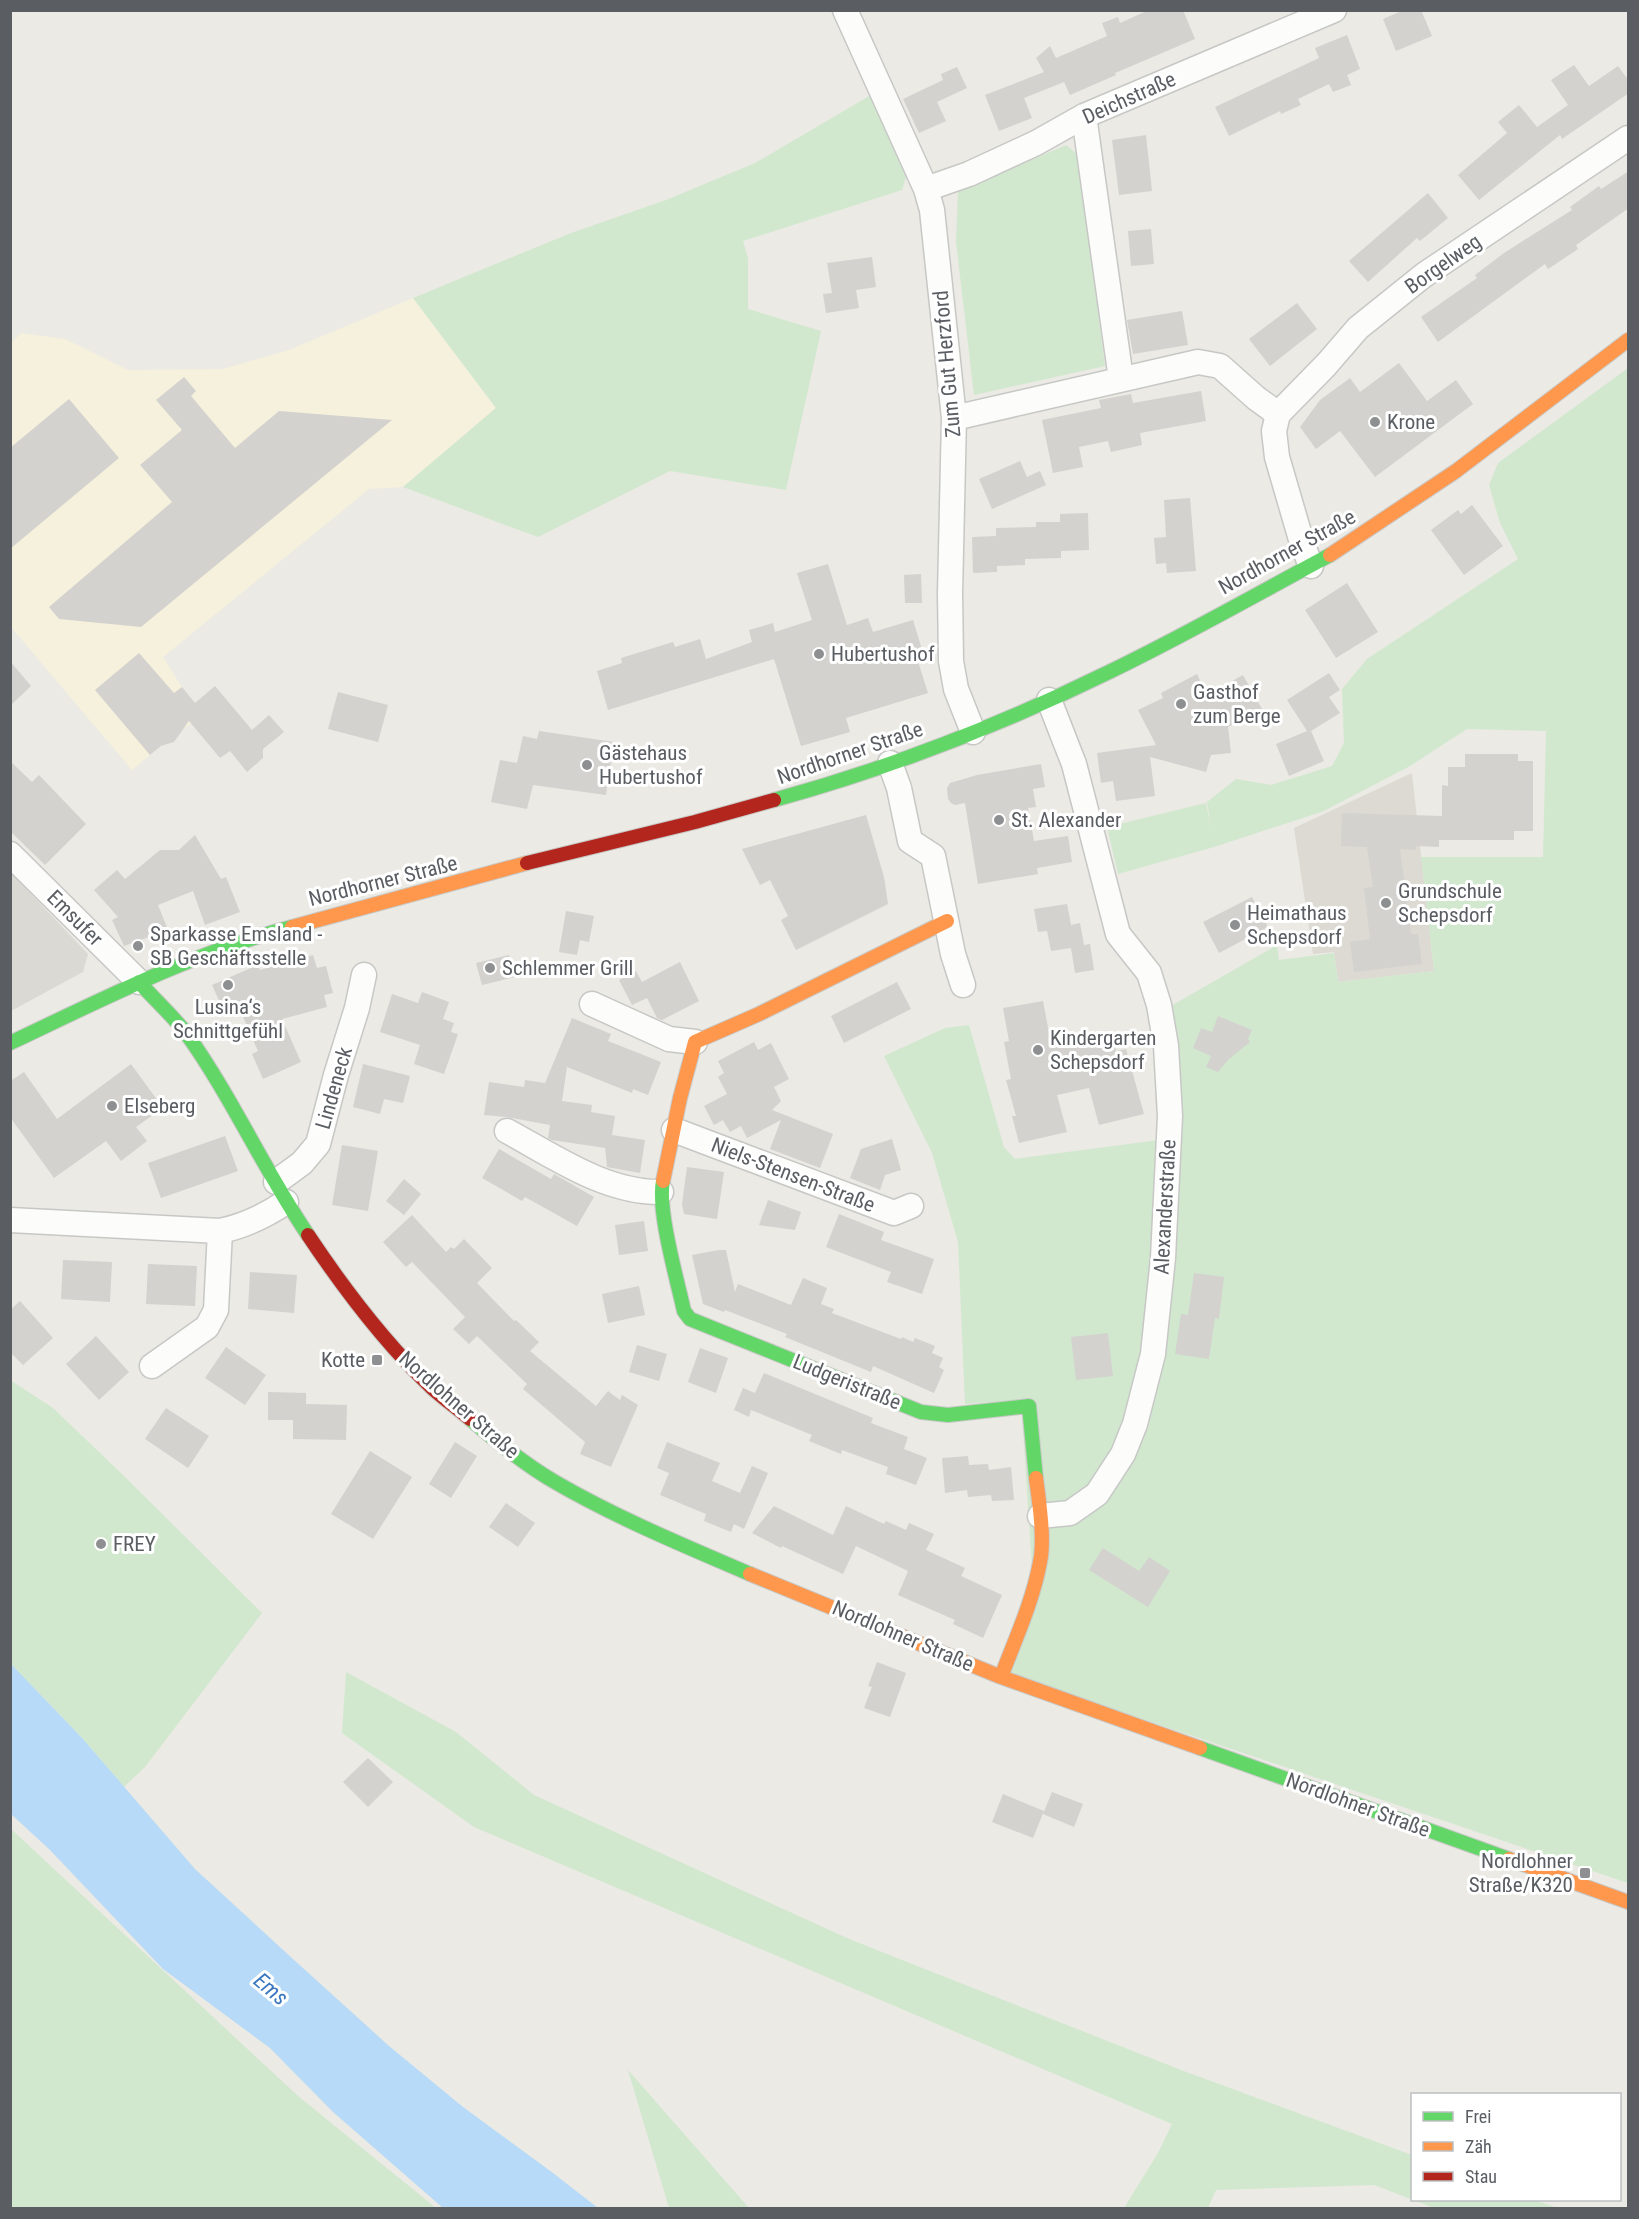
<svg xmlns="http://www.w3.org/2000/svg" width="1639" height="2219" font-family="'Roboto Condensed',sans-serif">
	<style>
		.commercial { fill: #f6f1dc }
		.industrial { fill: #dbd9d4 }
		.education { fill: #dcdad2 }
		.green { fill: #d1e8cf }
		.water { fill: #b6daf7 }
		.building { fill: #d3d2ce }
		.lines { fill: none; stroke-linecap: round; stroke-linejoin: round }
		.street-casing { stroke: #c7c8c6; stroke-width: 27 }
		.fast-casing { stroke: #c7c8c6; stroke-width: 16 }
		.slow-casing { stroke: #c7c8c6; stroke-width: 16 }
		.jam-casing { stroke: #c7c8c6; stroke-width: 16 }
		.street { stroke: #fcfcfb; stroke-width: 24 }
		.fast { stroke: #63d668; stroke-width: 14 }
		.slow { stroke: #ff974d; stroke-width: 14 }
		.jam { stroke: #b3261e; stroke-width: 14 }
		.poi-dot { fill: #8d8f90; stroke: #fff; stroke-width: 2 }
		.labels { text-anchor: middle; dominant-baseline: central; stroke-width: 6; stroke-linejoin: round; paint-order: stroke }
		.street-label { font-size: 21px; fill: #5a5e63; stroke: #fff }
		.poi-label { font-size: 21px; fill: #5a5e63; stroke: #fff; text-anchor: start }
		.water-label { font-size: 22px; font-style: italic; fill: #3a77c0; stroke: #fff }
	</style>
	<rect width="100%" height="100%" fill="#ebeae4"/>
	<path class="commercial" d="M413,298L496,408L403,487L369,489L163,657L182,687L195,703L191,723L178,733L174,742L161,746L132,770L11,627L10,344L21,333L65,339L128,370L223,369L289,350Z"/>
	<path class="industrial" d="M10,872L88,954L83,972L11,1011Z"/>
	<path class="education" d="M1412,773L1434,971L1338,982L1334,952L1313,954L1294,828Z"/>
	<path class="green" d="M871,95L906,177L902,190L743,241L748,258V309L821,331L786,490L670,471L538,537L403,487L496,408L413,298L571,233L666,200L755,163Z
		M1066,145L1078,155L1105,366L974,395L956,242L958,192Z
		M1628,368V1883L1009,1674L1032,1567L1021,1400L965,1404L958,1242L932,1153L884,1056L945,1028L969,1025L1004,1147L1015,1159L1159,1140L1164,1010L1277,945L1279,960L1334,953L1338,982L1434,971L1421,857H1543L1546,731L1467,729L1410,766L1324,811L1214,847L1118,874L1107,827L1206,803L1211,828L1207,802L1236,779L1271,785L1332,766L1344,743L1342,689L1367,659L1518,559L1500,523L1489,485L1498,463Z
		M10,1380L53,1408L123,1475L262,1613L145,1767L124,1787L83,1739L11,1664Z
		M346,1672L456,1732L534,1795L849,1939L1181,2070L1412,2155V2200H1534L1558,2208H1434L1374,2185L1216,2190L1208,2208H1124L1158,2153L1172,2124L474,1827L342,1733Z
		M10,1828L298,2096L436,2208H11Z
		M628,2070L749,2208H669Z"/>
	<path class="water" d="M11,1664L83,1739L195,1869L293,1959L389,2046L463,2107L553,2173L598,2208H443L333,2112L270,2048L163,1969L50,1850L11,1814Z"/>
	<path class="building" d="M1149,10H1183L1195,39L1115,73L1116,75L1070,95L1064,82L1024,98L1032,118L999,131L985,95L1044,72L1036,58L1050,46L1056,58L1107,36L1102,23L1118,17L1120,23Z
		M1404,10H1421L1432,36L1396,51L1383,19Z
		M1347,35L1360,69L1347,75L1351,85L1333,92L1329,84L1298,99L1301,105L1281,114L1280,111L1229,136L1215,107L1319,58L1315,48Z
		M1574,65L1589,86L1618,66L1629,81V93L1562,139L1560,135L1479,200L1458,175L1507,133L1498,122L1519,105L1537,127L1568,105L1551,80Z
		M957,67L967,88L937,102L946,121L919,133L903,99L943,80L941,74Z
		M1146,135L1152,191L1119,195L1112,140Z
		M1629,171V208L1576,245L1578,249L1548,269L1545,264L1438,342L1421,317L1477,278L1475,275L1504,253L1572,210L1570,207L1599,186L1601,189Z
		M1428,193L1448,218L1420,241L1417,238L1368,282L1349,261Z
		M1151,229L1154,264L1131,266L1128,231Z
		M872,257L876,287L856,290L859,308L826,313L823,294L832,293L827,263Z
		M1297,303L1317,329L1270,366L1249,339Z
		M1182,311L1188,345L1133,354L1127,320Z
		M1399,363L1427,401L1456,380L1473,404L1375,477L1340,431L1316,449L1300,427L1320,400L1350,378L1360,392Z
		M184,377L196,391L191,396L235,448L279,411L392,420L141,627L59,619L49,607L172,502L140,465L182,430L156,400Z
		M1201,391L1206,421L1140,433L1142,445L1111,452L1108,441L1079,447L1083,467L1053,473L1042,420L1101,408L1099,400L1131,394L1133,403Z
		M69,399L119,458L10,549V448Z
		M1020,461L1027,477L1040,471L1046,485L992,509L979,479Z
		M1190,498L1196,571L1167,573L1166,563L1156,564L1154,538L1166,537L1164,500Z
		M1472,505L1503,546L1464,575L1431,530L1458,510L1461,514Z
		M1088,513L1089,550L1061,551V558L1025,559V565L997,566V572L973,573L972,537L996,536V528L1036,527V522H1060V514Z
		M828,564L847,625L868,618L873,632L913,620L923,653L916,655L928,693L846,718L850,732L801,746L774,659L608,710L597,671L622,663L621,658L673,642L675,647L700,639L706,659L752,642L749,630L773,623L775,632L812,620L797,573Z
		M921,574L922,603H905L904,575Z
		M1347,583L1378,632L1336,658L1305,610Z
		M139,653L174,693L182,687L195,703L215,686L252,730L269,715L284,732L263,749V758L247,772L230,751L220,758L189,721L174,742L161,746L150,755L95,690Z
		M10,661L31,686L10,706Z
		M1329,673L1340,690L1329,697L1340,713L1311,731L1324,761L1289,776L1276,744L1307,731L1287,700Z
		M1197,674L1207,695L1243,675L1262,709L1228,727L1231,753L1211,755L1206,772L1150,757L1155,796L1116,801L1113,781L1101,783L1097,753L1156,745L1138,710L1163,698L1161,693Z
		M338,692L388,705L378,742L328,729Z
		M539,731L614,742L606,795L533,785L527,809L491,802L500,760L517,763L523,736L537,739Z
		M1465,754H1518V761H1533V831H1514V840H1439V847L1416,846V850L1400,849L1411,934H1418L1422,964L1354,972L1350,942L1370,939L1364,888L1373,887L1367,847L1341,846L1342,813L1442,816V785L1448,786V767H1465Z
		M10,761L32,782L39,775L86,824L45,865L10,831Z
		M1041,764L1045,787L1033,789L1036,807L1028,808L1034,841L1068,836L1072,862L1037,868L1038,874L978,884L965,803L955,805L951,803L948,799L947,788L950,783L977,775Z
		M866,815L884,877L888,904L796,950L781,920L788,916L770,880L760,885L742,849Z
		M195,835L221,879L226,877L240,912L205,925L193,891L158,905L168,930L124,946L112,920L118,917L94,890L117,870L125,879L160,850H179Z
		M1252,897L1268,927L1219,953L1203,922Z
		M1067,904L1071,925L1080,923L1084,945L1090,944L1094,970L1075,973L1071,948L1051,951L1047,931L1038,932L1034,909Z
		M566,911L594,916L589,942L580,940L577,955L559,952Z
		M313,955L317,968L326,966L333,993L324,995L327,1007L282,1019L301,1062L263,1079L252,1054L258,1051L240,1010L226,1016L212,985L258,965L260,970Z
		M509,955L515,977L482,985L476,963Z
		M680,962L699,1001L662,1020L657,1018L647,998L632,1005L619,980L636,971L642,982Z
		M897,982L911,1009L844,1043L831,1016Z
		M422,992L449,1002L443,1019L454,1023L451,1032L458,1034L444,1074L414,1064L420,1045L380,1032L392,994L418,1003Z
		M1043,1001L1052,1048L1114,1037L1116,1051L1126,1049L1144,1114L1099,1125L1089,1088L1057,1095L1067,1132L1019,1143L1012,1116H1016L1006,1080L1011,1079L1004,1042L1009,1041L1003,1008Z
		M1218,1016L1252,1030L1248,1039L1250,1042L1228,1060L1218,1072L1206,1067L1211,1056L1193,1048L1201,1028L1212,1032Z
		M572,1018L611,1034L608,1041L661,1062L648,1095L633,1089L632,1093L567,1067L562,1101L592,1105L591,1112L615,1116L612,1135L645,1140L640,1173L607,1167L605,1148L552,1140L548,1138L550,1125L507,1117L484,1115L489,1082L524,1087L525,1080L545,1083Z
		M754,1042L758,1050L771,1043L789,1079L774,1087L781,1101L772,1110L833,1134L820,1168L770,1149L781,1120L747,1138L741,1126L730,1132L723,1120L714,1125L704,1106L727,1094L718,1077L724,1073L718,1061Z
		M131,1064L163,1108L136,1127L147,1141L121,1161L106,1141L54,1178L10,1117V1081L24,1072L57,1119Z
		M363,1064L410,1076L403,1103L384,1099L380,1114L353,1107Z
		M225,1136L238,1171L161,1198L148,1163Z
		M892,1139L901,1170L885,1175L880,1190L850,1178L861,1149Z
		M342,1145L378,1151L368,1211L332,1205Z
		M499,1149L551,1179L554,1174L594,1197L577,1226L525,1197L522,1201L482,1178Z
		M687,1167L724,1172L717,1219L684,1214L682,1204Z
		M404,1179L421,1194L404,1215L386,1201Z
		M768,1200L801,1212L795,1230L759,1225Z
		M839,1214L884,1232L881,1240L934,1259L922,1294L887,1282L891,1272L826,1247Z
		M412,1215L446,1252L451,1247L454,1249L464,1239L492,1268L477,1283L514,1321L516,1320L539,1342L530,1351L596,1406L608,1391L620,1400L622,1395L638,1405L611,1467L580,1454L585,1442L523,1389L527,1384L477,1336L469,1344L453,1329L465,1317L412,1262L406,1267L383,1242Z
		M644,1221L648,1251L619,1255L615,1225Z
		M719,1250H726L735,1292L738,1284L791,1305L803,1278L827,1288L821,1304L834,1309L832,1313L901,1339L902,1337L913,1342L915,1338L935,1346L932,1353L943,1358L939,1367L944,1370L934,1393L873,1366L871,1372L785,1337L787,1334L725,1310L724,1312L703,1304L692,1255Z
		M63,1260L112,1262L110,1302L61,1299Z
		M148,1264L197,1266L195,1306L146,1304Z
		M250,1272L297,1275L294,1313L248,1309Z
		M1194,1273L1224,1277L1219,1319L1215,1318L1209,1359L1175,1354L1181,1314L1188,1315Z
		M639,1286L645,1315L608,1323L602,1294Z
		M20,1301L53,1338L23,1365L10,1352V1310Z
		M1108,1333L1113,1376L1076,1380L1071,1337Z
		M96,1336L129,1372L99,1400L66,1364Z
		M637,1345L667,1354L659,1381L629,1372Z
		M226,1347L266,1375L245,1405L205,1378Z
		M700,1348L728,1358L716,1393L688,1382Z
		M764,1373L873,1418L871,1423L908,1437L904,1449L927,1458L916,1485L886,1474L888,1467L842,1450L841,1454L809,1441L812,1435L751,1410L749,1417L734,1410L743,1388L755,1393Z
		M268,1392L306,1393V1404L347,1405L346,1440L293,1439V1420H268Z
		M166,1408L209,1436L188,1468L145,1439Z
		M455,1442L477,1456L451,1498L429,1484Z
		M667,1442L720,1463L712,1481L740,1493L752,1466L768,1473L744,1529L734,1524L731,1532L704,1521L706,1514L660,1495L669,1473L657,1468Z
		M370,1451L412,1477L373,1539L331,1514Z
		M968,1456L969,1465L988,1464L989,1470L1011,1467L1014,1500L992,1501L991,1495L968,1497L967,1490L945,1493L942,1458Z
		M506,1503L535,1523L518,1547L489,1527Z
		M774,1506L833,1535L846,1506L884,1524L886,1521L906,1530L909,1523L934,1534L926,1550L965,1568L961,1576L1002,1595L983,1638L953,1624L955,1620L898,1595L908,1571L856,1546L843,1574L782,1546L781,1548L752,1533Z
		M1103,1548L1139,1571L1149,1557L1170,1571L1148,1607L1089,1570Z
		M877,1662L906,1673L890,1717L864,1708L872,1687L868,1686Z
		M368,1758L393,1782L368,1807L343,1782Z
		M1052,1792L1083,1804L1074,1827L1043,1814Z
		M1003,1794L1044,1811L1033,1838L992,1822Z"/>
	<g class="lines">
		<defs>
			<path id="street" d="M845,10L926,189L932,210L954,418L950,593L951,661L956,689L973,732
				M1084,116L1121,379
				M926,189L969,174L1036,143L1084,116L1334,10
				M954,418L1198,362L1220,366L1256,398L1278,414
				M1311,566L1302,543L1277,457L1274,431L1278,414L1326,365L1358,328L1424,275L1628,138
				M890,763L899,788L910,841L933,856L953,954L963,985
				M10,854L139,982
				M592,1004L669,1039L695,1042
				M674,1130L894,1213L911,1206
				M507,1131C555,1157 606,1193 661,1192
				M276,1182L302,1163L318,1144L336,1075L357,1008L364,975
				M10,1220L220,1231C245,1226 265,1216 286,1202
				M152,1366L207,1327L216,1310L220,1231
				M1040,1516L1070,1513L1097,1494L1123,1454L1135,1424L1153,1354L1163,1258L1170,1116L1166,1046L1159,1005L1149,973L1118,934L1074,764L1049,700"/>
			<path id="fast" d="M774,800C887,769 1003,724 1109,672C1184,636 1257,594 1330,555
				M139,982C154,999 172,1015 186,1033C232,1097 264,1170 308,1235
				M10,1043C101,1000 194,952 292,927
				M663,1181C657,1210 677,1279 684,1311L690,1319L921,1412L948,1415L1029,1406L1036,1478
				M470,1419C497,1442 524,1464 555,1482C617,1518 685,1546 750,1574
				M1200,1748L1509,1859"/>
			<path id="slow" d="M1330,555L1456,471L1628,340
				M292,927L527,863
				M663,1181L680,1098L695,1042L759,1014L947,921
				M750,1574L1001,1677L1200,1748
				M1001,1677C1015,1640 1033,1601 1040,1562C1045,1539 1039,1501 1036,1478
				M1509,1859L1628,1902"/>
			<path id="jam" d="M527,863L695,822L774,800
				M308,1235C344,1289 383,1341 431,1387C443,1398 457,1408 470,1419"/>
		</defs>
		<use href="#street" class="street-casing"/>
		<use href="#fast" class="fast-casing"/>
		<use href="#slow" class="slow-casing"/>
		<use href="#jam" class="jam-casing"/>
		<use href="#street" class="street"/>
		<use href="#fast" class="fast"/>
		<use href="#slow" class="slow"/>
		<use href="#jam" class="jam"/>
	</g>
	<g class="poi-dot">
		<circle cx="1375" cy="422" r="6"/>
		<circle cx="819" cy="654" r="6"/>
		<circle cx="1181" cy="704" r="6"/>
		<circle cx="587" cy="765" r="6"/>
		<circle cx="999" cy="820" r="6"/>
		<circle cx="1386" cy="903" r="6"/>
		<circle cx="1235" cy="925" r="6"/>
		<circle cx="138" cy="946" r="6"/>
		<circle cx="490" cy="968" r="6"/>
		<circle cx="228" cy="985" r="6"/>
		<circle cx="1038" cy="1050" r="6"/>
		<circle cx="112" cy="1106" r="6"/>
		<rect x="371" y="1354" width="12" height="12" rx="3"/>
		<circle cx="101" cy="1544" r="6"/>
		<rect x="1579" y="1867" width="12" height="12" rx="3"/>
	</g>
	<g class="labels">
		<g class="street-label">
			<text transform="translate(1129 98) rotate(-24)">Deichstraße</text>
			<text transform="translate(1443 264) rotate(-35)">Borgelweg</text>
			<text transform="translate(947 364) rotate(-95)">Zum Gut Herzford</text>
			<text transform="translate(1287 552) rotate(-29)">Nordhorner Straße</text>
			<text transform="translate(850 753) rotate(-19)">Nordhorner Straße</text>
			<text transform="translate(383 881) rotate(-14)">Nordhorner Straße</text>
			<text transform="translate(75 918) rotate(45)">Emsufer</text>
			<text transform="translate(334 1088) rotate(-74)">Lindeneck</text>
			<text transform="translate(793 1175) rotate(21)">Niels-Stensen-Straße</text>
			<text transform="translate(1165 1207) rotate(-87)">Alexanderstraße</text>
			<text transform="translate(847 1382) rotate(22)">Ludgeristraße</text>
			<text transform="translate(459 1405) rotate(41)">Nordlohner Straße</text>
			<text transform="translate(903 1636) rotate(23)">Nordlohner Straße</text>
			<text transform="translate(1358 1805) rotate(20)">Nordlohner Straße</text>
		</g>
		<g class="poi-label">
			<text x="1387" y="422">Krone</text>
			<text x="831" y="654">Hubertushof</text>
			<text x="1193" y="692">Gasthof<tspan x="1193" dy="24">zum Berge</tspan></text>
			<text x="599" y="753">Gästehaus<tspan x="599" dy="24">Hubertushof</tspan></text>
			<text x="1011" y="820">St. Alexander</text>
			<text x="1398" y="891">Grundschule<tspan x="1398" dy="24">Schepsdorf</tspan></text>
			<text x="1247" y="913">Heimathaus<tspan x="1247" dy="24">Schepsdorf</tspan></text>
			<text x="150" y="934">Sparkasse Emsland -<tspan x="150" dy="24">SB Geschäftsstelle</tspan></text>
			<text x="502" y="968">Schlemmer Grill</text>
			<text x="228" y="1007" text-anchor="middle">Lusina‘s<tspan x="228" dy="24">Schnittgefühl</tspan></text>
			<text x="1050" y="1038">Kindergarten<tspan x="1050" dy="24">Schepsdorf</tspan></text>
			<text x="124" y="1106">Elseberg</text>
			<text x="365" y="1360" text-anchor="end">Kotte</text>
			<text x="113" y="1544">FREY</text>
			<text x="1573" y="1861" text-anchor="end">Nordlohner<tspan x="1573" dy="24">Straße/K320</tspan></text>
		</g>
		<g class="water-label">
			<text transform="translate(271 1989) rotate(40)">Ems</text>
		</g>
	</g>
	<rect width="1639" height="2219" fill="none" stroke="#5a5e63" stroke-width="24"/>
	<rect x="1411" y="2093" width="210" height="108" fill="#ffffff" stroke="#bdbfc1" stroke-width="1.5"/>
	<rect x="1423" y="2112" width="30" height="9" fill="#63d668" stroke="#bdbfc1" stroke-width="1.5"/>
	<text x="1465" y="2123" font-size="18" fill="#5a5e63">Frei</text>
	<rect x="1423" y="2142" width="30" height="9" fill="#ff974d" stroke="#bdbfc1" stroke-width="1.5"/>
	<text x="1465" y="2153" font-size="18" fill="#5a5e63">Zäh</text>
	<rect x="1423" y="2172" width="30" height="9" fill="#b3261e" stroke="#bdbfc1" stroke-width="1.5"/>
	<text x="1465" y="2183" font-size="18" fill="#5a5e63">Stau</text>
</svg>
